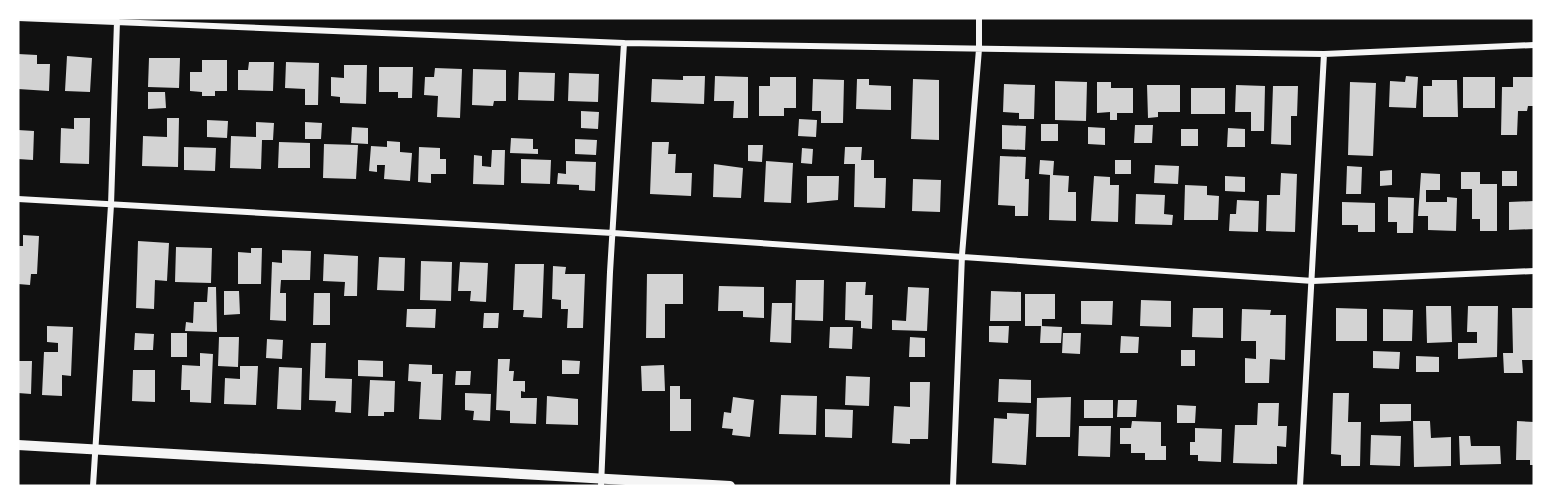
<svg xmlns="http://www.w3.org/2000/svg" width="1552" height="504" font-family="'IBM Plex Sans',sans-serif">
	<style>
		.building { fill: #d3d3d3 }
		.lines { fill: none; stroke-linecap: round; stroke-linejoin: round }
		.minor { stroke: #f5f5f5; stroke-width: 6 }
		.tertiary { stroke: #f5f5f5; stroke-width: 10 }
	</style>
	<rect width="100%" height="100%" fill="#111"/>
	<path class="building" d="M18,54L37,55V64H50L49,91L18,89Z
		M67,56L92,58L90,92L65,91Z
		M149,58H180L179,88L148,87Z
		M202,60H227V91H215V96H202V92L190,91V72H202Z
		M249,62H274L273,91L238,90V70H248Z
		M286,62L319,63L318,105H305V89L285,88Z
		M344,65H367L366,104L340,103V97L331,96V77L344,78Z
		M379,67H413L412,98H398V92H379Z
		M435,68L462,69L460,118L437,117L438,96L424,95L425,77H434Z
		M473,69L506,70V101H494L493,106L472,105Z
		M519,72L555,73L554,101L518,100Z
		M569,73L599,74L598,102L568,101Z
		M683,76H705L704,104L651,102L652,79L683,80Z
		M715,76L748,77V118H733L734,101H714Z
		M1406,76L1418,77L1416,108L1389,107L1390,81L1405,82Z
		M770,77H796V108H784V116H759V86H770Z
		M1463,77H1495V108H1463Z
		M1513,77H1534V106H1528L1527,111H1518L1517,135H1501L1502,87H1513Z
		M813,79L844,80L843,123H821V111H812Z
		M857,79H869V85L891,86V110L856,109Z
		M913,79L939,80V140L911,139Z
		M1432,80H1457L1458,117H1423V86H1432Z
		M1055,81L1087,82L1086,121L1055,120Z
		M1097,82H1111V88H1133V113H1117V120H1110V112L1097,113Z
		M1350,82L1376,83L1373,156L1348,155Z
		M1004,84L1035,85L1034,119H1019V113L1003,112Z
		M1147,85H1180V112H1158V117L1148,118Z
		M1236,85L1265,86L1264,131H1251V112H1235Z
		M1273,86H1298L1297,116H1291V145L1271,144Z
		M1191,88H1225V114H1191Z
		M148,92H165L166,108L148,109Z
		M581,111L599,112L598,129L581,128Z
		M74,118H90L89,164L60,163L61,128L74,129Z
		M167,118H179L178,167L142,166L143,136L167,137Z
		M799,119L817,120L816,137L798,136Z
		M207,120L228,121L227,138L207,137Z
		M256,122L274,123L273,140H262L261,169L230,168L231,136L256,137Z
		M305,122L322,123L321,139H305Z
		M1041,124H1058V141H1041Z
		M1002,125L1026,126L1025,150L1002,149Z
		M1135,125H1153L1152,143H1134Z
		M352,127L368,128V144L351,143Z
		M1088,127L1105,128V145L1088,144Z
		M1228,128L1245,129V147H1227Z
		M1181,129H1198V146H1181Z
		M18,130L34,131L33,160L18,159Z
		M511,138L533,139V149H538V154L510,153Z
		M575,139L597,140L596,155L575,154Z
		M387,141L400,142V152L412,153L410,181L384,179L385,165H377V172L369,171L371,146L387,147Z
		M279,142L310,143V168H278Z
		M652,142H669L668,154H676L675,173H692L691,196L650,194Z
		M324,144L358,145L356,179L323,178Z
		M748,145H763L762,162L748,161Z
		M184,147L216,148L215,171L184,170Z
		M419,147L440,148V159H446V174H431V183L418,182Z
		M845,147H862L861,160H874V178H886L885,208L854,207L855,164H844Z
		M802,148L813,149L812,164L801,163Z
		M492,150H505L504,185L473,184L474,155L482,156V166L491,167Z
		M1000,156L1026,157L1025,179H1029L1028,216H1015V206L998,205Z
		M521,159L551,160L550,184L521,183Z
		M1040,160L1054,161L1053,175L1069,176L1068,192H1076V221L1049,220L1050,175L1039,174Z
		M1115,160H1131V174H1115Z
		M566,161L596,162L595,191L579,190V185L557,184L558,173L566,174Z
		M766,161L793,163L791,203L764,202Z
		M714,164L743,168L741,198L713,197Z
		M1155,165L1179,166L1178,184L1154,183Z
		M1347,166L1362,167L1361,194H1346Z
		M1392,170V185L1380,186V171Z
		M1502,171H1517V186H1502Z
		M1461,172H1480V184H1497V231H1480V219H1472V189H1461Z
		M1281,173L1297,174L1295,232L1266,231L1267,195H1280Z
		M1421,173L1440,174V190H1426V202H1447V197L1457,198L1456,231L1428,230V216H1418Z
		M807,176H839L838,200L807,203Z
		M1094,176L1110,177V185H1119L1118,222L1091,221Z
		M1225,176L1245,177V192L1225,191Z
		M913,179L941,180L940,212L912,211Z
		M1185,185L1207,186V195L1219,196L1218,220H1184Z
		M1136,194L1165,195L1164,214L1173,215L1172,225L1135,224Z
		M1388,197L1414,198L1413,233H1397V222H1388Z
		M1237,200L1259,201L1258,232L1229,231L1230,214H1236Z
		M1534,201V229L1509,230V202Z
		M1342,202L1375,203V232H1358V225H1342Z
		M23,235L39,236L37,274H31L30,285L18,284V246H23Z
		M138,241L169,243L167,281L155,280L154,309L136,308Z
		M176,247L212,248L211,283L175,282Z
		M251,248H262L261,284H238V252L251,253Z
		M282,250L311,251L310,280H281L280,293H286V321L270,320L272,262L282,263Z
		M324,254L358,256L357,296H344L345,282L323,281Z
		M379,257L405,258L404,291L377,290Z
		M421,261L452,262L451,301L420,300Z
		M460,262L488,263L486,302L470,301L471,291H458Z
		M515,264H544L542,318L523,317L524,310H513Z
		M553,266L566,267L565,274H585L583,328H567L568,309H561V300L552,299Z
		M647,274H683V304H665V338H646Z
		M796,280H824L823,321L795,320Z
		M846,282H866L865,295H873L872,329L861,328V321L845,320Z
		M719,286L764,287V318L743,317V311H718Z
		M208,287H216L217,332L185,331L186,322L193,323L194,302H207Z
		M908,287L929,288L927,331L892,330V320L906,321Z
		M224,291H239L240,314L224,315Z
		M991,291L1021,292V321H990Z
		M314,293H330V325H313Z
		M1025,294H1055V319H1042V326H1025Z
		M1141,300L1171,301V327L1140,326Z
		M1081,301H1113L1112,325L1081,324Z
		M772,303H792L791,343L770,342Z
		M1426,306H1451L1452,342L1427,343Z
		M1468,306H1498L1497,357L1458,359V343H1477V332H1467Z
		M1193,308H1223V338L1192,337Z
		M1336,308L1367,309V341H1336Z
		M1512,308H1534V360H1522L1523,373H1504L1503,353H1513Z
		M407,309H436L435,328L406,327Z
		M1242,309L1271,310L1270,315H1286L1285,360L1270,359L1269,383H1245V358L1256,359V341H1241Z
		M1383,309L1413,310L1412,341H1383Z
		M484,313H499L498,328H483Z
		M47,326L73,327L71,376L62,375V396L42,395L44,352H58V343L47,342Z
		M989,326H1009L1008,343L989,342Z
		M1041,326L1062,327L1061,343H1040Z
		M830,327H853L852,349L829,348Z
		M135,333L154,334L153,350H134Z
		M171,333H187V357H171Z
		M1063,333H1081L1080,354L1062,353Z
		M1121,336L1139,337L1138,353H1120Z
		M219,337H239L238,367L218,366Z
		M910,337L925,338V357H909Z
		M267,339L283,340L282,359L266,358Z
		M311,343H326L325,378L352,379L351,413L335,412L336,401L309,400Z
		M1181,350H1195V366H1181Z
		M1373,351L1400,352L1399,369L1373,368Z
		M200,353L213,354L211,403L190,402V390H181L182,365L200,366Z
		M1416,356L1439,357V372H1416Z
		M498,359H510L509,371H514L513,381H525V392L521,391V398H537L536,424L510,423V411L496,410Z
		M358,360L383,361V377L358,376Z
		M562,360L580,361L579,374H562Z
		M18,361H32L31,394L18,393Z
		M409,364L432,365V374H443L441,420L419,419L421,382L408,381Z
		M664,365L665,391H642L641,366Z
		M240,366H258L256,405L224,404L225,378L240,379Z
		M279,367L302,368L301,410L277,409Z
		M133,370H155V402L132,401Z
		M456,371H471L470,385H455Z
		M846,376L870,377L869,406L845,405Z
		M999,379L1031,380V403L998,402Z
		M370,380L395,381L394,412H384V416H368Z
		M910,382H930L928,439H910V444L892,443L894,406L910,407Z
		M670,386H680V399H691V431H670Z
		M465,393L491,394L490,421L473,420L474,411L465,410Z
		M1333,393H1349L1348,422H1361L1360,466H1341V455L1331,454Z
		M781,395L817,396L816,435L779,434Z
		M547,396L578,399V425L546,424Z
		M733,397L754,400L750,437L732,435L733,429L722,428L724,412L731,413Z
		M1071,397L1070,437H1036L1037,398Z
		M1084,400H1113V418H1084Z
		M1118,400H1137L1136,417H1117Z
		M1258,403H1279L1278,426H1287L1286,447L1277,446V464L1233,463L1235,425H1257Z
		M1380,404H1411V421L1380,422Z
		M1177,405L1196,406L1195,423H1177Z
		M825,409L853,410L852,438L825,437Z
		M1007,413L1029,414L1026,465L992,463L994,418L1007,419Z
		M1132,421L1161,422V446H1166V460H1145V453H1131V444H1120V428H1131Z
		M1413,421H1430L1431,438L1451,437V466L1414,467Z
		M1517,421L1534,422V465H1530V460H1516Z
		M1079,426H1111L1110,457L1078,456Z
		M1195,428L1222,429L1221,462L1198,461V455H1190V442H1195Z
		M1371,435L1401,436L1400,466L1370,465Z
		M1459,436H1470L1471,446H1500L1501,464L1460,465Z"/>
	<g class="lines">
		<path class="minor" d="M18,18L624,43L1324,54L1534,45
			M18,199L613,233L1313,281L1534,271
			M93,486L111,205L117,21
			M601,486L610,272L624,43
			M953,486L962,255L979,49V18
			M1300,486L1324,54"/>
		<path class="tertiary" d="M18,445L730,486"/>
	</g>
	<rect width="1552" height="504" fill="none" stroke="#ffffff" stroke-width="39"/>
</svg>
